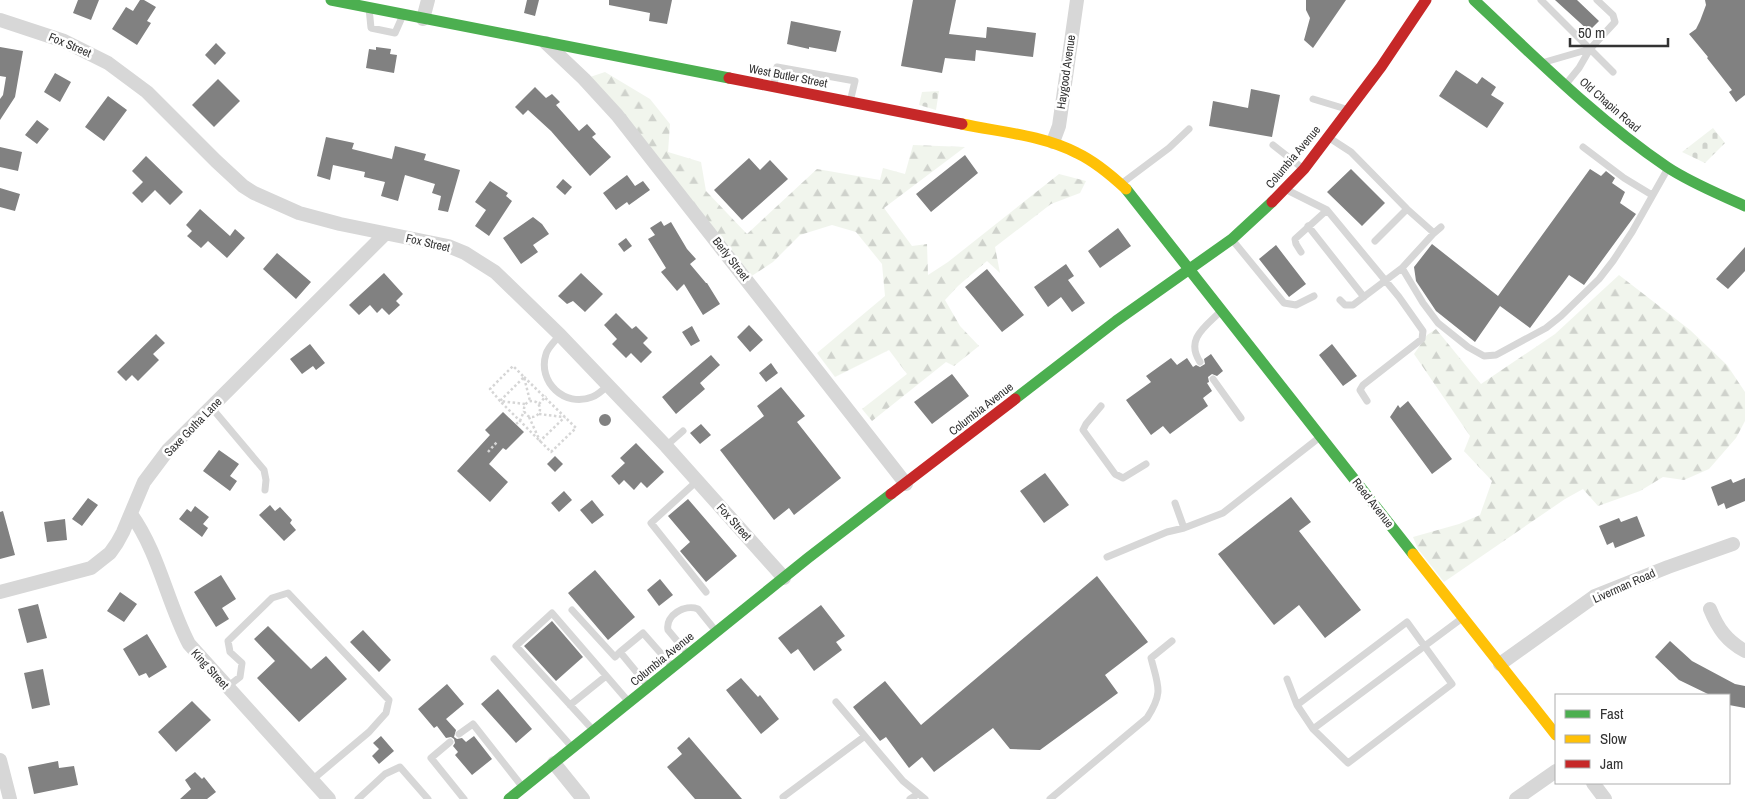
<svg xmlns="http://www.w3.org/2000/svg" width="1745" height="799" font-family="'Archivo Narrow',sans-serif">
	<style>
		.forest { fill: url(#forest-firs) }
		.cemetery { fill: url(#cemetery-stones) }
		.building { fill: #818181 }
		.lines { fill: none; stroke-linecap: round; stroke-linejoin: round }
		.path { stroke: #d6d6d6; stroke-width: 2.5; stroke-dasharray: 2.5 2.5; stroke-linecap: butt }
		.lane { stroke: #d7d7d7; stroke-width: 7 }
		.street { stroke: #d7d7d7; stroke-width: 14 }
		.fast { stroke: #4caf50; stroke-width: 11 }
		.slow { stroke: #ffc107; stroke-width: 11 }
		.jam { stroke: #c62828; stroke-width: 11 }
		.labels { text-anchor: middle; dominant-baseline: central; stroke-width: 5; stroke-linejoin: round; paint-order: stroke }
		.street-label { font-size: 12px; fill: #333; stroke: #fff }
	</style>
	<defs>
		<pattern id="forest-firs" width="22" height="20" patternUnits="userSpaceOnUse" patternTransform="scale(1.25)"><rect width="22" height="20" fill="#f1f5ed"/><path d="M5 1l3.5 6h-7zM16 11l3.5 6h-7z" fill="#cfd2cc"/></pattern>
		<pattern id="cemetery-stones" width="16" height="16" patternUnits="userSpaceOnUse" patternTransform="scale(1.25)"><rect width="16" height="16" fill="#f1f5ed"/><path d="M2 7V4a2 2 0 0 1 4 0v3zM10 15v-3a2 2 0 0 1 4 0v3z" fill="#cfd2cc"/></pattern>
	</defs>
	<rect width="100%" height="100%" fill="#fff"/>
	<path class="forest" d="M605,72L650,99L670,124L668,152L701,162L706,191L747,234L817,169L880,180L883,168L905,174L913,145L965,147L884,208L912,246L927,244L928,275L948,262L1059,174L1086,181L1080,193L1051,204L995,247L1000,273L987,261L958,286L945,300L960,326L979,346L954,366L946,362L872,421L862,409L907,374L889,350L835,377L817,353L885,296L882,264L856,232L832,225L800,235L773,262L747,279L584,79Z
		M1619,275L1690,330L1727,365L1745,392V421L1736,438L1709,469L1684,480L1663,477L1640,491L1598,506L1583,489L1565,499L1444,582L1418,549L1413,537L1459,524L1480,515L1492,481L1464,451L1470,436L1414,354L1427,335L1436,329L1481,384L1555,334Z"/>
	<path class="cemetery" d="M939,91L936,110L919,105L922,92Z
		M1713,128L1725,143L1705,163L1682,152Z"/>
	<path class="building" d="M78,0H99L91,20L73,13Z
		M140,0H144L156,7L147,21L151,23L137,45L112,29L126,7L133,11Z
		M527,0H539L535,16L524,13Z
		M609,0H672L667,24L649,21L650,13L609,5Z
		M913,0H956L949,34L986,38L987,27L1036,33L1033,57L976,50L975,61L945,58L942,73L901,66Z
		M1306,0H1346L1313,48L1304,40L1310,18L1306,10Z
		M1555,0H1577L1599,21L1589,31Z
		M1705,0H1745V95L1736,102L1729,92L1732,90L1707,58L1708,57L1689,34L1696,29L1700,21L1706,5Z
		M791,21L841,31L836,52L809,47V49L787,44Z
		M216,43L226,53L215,65L205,55Z
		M0,47L23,51L15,97L0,120V99L3,95L6,77L0,76Z
		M376,47L391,49L390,54L397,55L394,73L366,68L369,49L376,50Z
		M1456,70L1477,84L1482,77L1496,87L1491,95L1504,103L1487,128L1439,96Z
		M55,73L71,82L60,102L44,92Z
		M218,79L240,101L214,127L192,105Z
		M535,87L546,98L552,94L560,102L556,105L579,131L587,124L596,134L592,137L611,157L590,176L551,131L528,110L523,115L515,107Z
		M1251,89L1280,95L1272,137L1209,126L1213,101L1248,108Z
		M108,96L127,110L104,141L85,127Z
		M37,120L49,129L37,144L25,135Z
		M326,137L354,143L352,149L392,159L395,146L426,154L424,160L460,170L448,212L438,210L441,196L432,193L435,184L405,175L398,201L381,196L385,182L364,177L365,172L333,165L330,180L317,176Z
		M0,147L22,152L18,171L0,167Z
		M965,155L978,173L931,212L916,194Z
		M146,156L183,192L170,205L155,190L142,203L132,193L143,182L132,171Z
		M749,158L760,170L770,160L788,179L742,220L714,190Z
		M1351,169L1385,203L1362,226L1327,192Z
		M1590,169L1601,176L1606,171L1615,178L1612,183L1625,192L1620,203L1636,214L1584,285L1569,275L1530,328L1500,306L1475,342L1436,311L1416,281L1414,267L1432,244L1498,296Z
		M627,175L635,186L643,181L650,190L629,205L627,202L616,210L603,193Z
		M563,179L572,187L565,195L556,187Z
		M490,181L508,193L506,196L512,201L489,236L475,226L486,210L475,202Z
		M0,188L20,194L15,211L0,207Z
		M200,209L230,236L235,229L245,238L227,258L208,241L201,248L187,236L192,231L186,225Z
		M533,217L542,224L549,234L533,245L538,252L521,264L503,238Z
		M661,221L664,226L671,222L687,249L696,259L690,264L706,283H707L720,304L703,315L684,284L677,291L661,272L666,268L648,239L655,235L650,228Z
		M1118,228L1131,246L1100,268L1088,251Z
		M626,238L632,246L624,252L618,244Z
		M1276,245L1306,284L1289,297L1259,259Z
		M1745,247V271L1728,289L1716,279Z
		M277,253L311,282L296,299L263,269Z
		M1066,264L1074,276L1068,280L1085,303L1072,312L1061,297L1048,307L1034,287Z
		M987,269L1024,315L1002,332L965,287Z
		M384,273L403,294L396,301L400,305L389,315L382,308L377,313L370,305L359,315L349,305Z
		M581,273L603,294L585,312L573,301L567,304L558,296Z
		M616,313L632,329L636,326L648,338L643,343L652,352L641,363L631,353L626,358L612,344L617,339L604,325Z
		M749,325L763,340L750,352L737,337Z
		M692,326L700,341L691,346L682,332Z
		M156,334L165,343L153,354L159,360L138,381L132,375L126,381L117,372Z
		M310,344L325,363L316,370L313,366L302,374L290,359Z
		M1332,344L1357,376L1343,386L1319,355Z
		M1211,354L1223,371L1217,376L1212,374L1208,377L1209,382L1207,383L1212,391L1203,398L1208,406L1170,434L1163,426L1151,435L1126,400L1151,382L1146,376L1171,358L1177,365L1187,358L1193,367L1196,365L1200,367L1205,364L1204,359Z
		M711,355L720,365L700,383L705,389L676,414L662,397Z
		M771,363L778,373L766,382L759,373Z
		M952,374L969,396L932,424L914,402Z
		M781,387L805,416L797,422L841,478L794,515L789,508L774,520L720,450L764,416L757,406Z
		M1408,401L1452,459L1432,474L1390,417L1398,405L1400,408Z
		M503,412L524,432L506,450L503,448L489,464L508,482L490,502L457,471L490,435L485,430Z
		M599 420a6 6 0 1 1 12 0a6 6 0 1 1-12 0Z
		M701,424L711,435L700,444L690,433Z
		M636,443L664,472L647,488L641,482L634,490L624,480L619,485L611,476L625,463L620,458Z
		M219,450L239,464L230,476L237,481L230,491L203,471Z
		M555,456L563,464L555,472L547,464Z
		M1045,473L1069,505L1044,523L1020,491Z
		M1745,478V501L1726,509L1724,503L1718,506L1711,487L1731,479L1733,483Z
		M564,491L572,500L559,512L551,503Z
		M1291,497L1311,522L1299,531L1361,610L1325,638L1299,605L1274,625L1218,554Z
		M88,498L98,505L82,526L72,519Z
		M688,499L737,556L706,582L680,551L690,542L668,516Z
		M592,500L604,515L592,524L580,510Z
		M270,505L275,511L280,507L292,520L290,523L296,530L284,541L259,515Z
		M195,506L209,517L203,524L208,528L202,537L179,519L187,509L191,512Z
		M3,511L15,555L0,559V512Z
		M1637,516L1645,536L1615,548L1613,542L1607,545L1599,526L1619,518L1621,522Z
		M65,519L67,540L47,542L44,522Z
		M595,570L635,617L608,640L568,593Z
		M221,575L236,599L222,608L229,619L216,627L194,592Z
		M1097,576L1148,642L1105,675L1118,693L1040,750L1010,749L993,728L934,772L922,757L909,768L886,737L880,741L853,707L885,681L921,725Z
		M660,579L673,595L659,606L647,590Z
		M120,592L137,604L124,622L107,611Z
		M38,604L47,638L27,643L18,609Z
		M821,605L845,636L836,642L842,650L814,671L798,649L791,654L778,638Z
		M552,621L583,657L556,681L524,646Z
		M268,626L311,669L326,656L347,679L299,722L257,678L275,661L254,639Z
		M363,630L391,660L379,672L350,642Z
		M147,634L167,667L149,678L146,673L139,676L123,649Z
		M1670,641L1692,661L1735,684L1745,686V708L1729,705V695H1710L1679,680L1655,657Z
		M43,669L50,705L32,709L24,673Z
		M741,678L758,697L760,695L779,719L761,734L726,690Z
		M447,684L464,704L446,719L456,730L454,737L457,739L462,738L466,742L474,736L492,759L472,775L455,755L458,752L453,746L455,743L454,739L451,737L446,738L437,726L434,728L418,709Z
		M498,689L532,729L516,743L481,704Z
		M192,701L211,720L176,752L158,732Z
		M381,736L394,751L379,764L372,756L379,749L373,743Z
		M689,737L742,799H695L667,767L682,754L677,748Z
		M58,761L59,768L74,766L78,785L34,794L28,767Z
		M195,772L202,779L204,777L216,792L207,799H180L191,789L185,780Z"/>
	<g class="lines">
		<path class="path" d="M524,377L576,428L551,452L500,401Z
			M524 409a8 8 0 1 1 16 0a8 8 0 1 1-16 0Z
			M525,404L500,401L490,389L513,366L524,377L530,401
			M539,404L546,396
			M539,414L563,417
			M529,417L540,441L565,417
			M516,424L520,421L524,411
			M488,452L497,442"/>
		<path class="lane" d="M1541,0L1613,72
			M369,8L371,28L395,33L403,15
			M1545,62L1590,49
			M1566,84L1579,68L1590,49L1615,22L1613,15L1597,0
			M774,85L777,67L855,81L850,102
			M1313,99L1346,109
			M1331,139L1351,152L1407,209L1434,233
			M1273,145L1301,167
			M1583,147L1624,178L1652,195
			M1121,184L1169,148L1189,129
			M1289,191L1327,210L1399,297L1423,331L1422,339L1363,385L1360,390L1367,401
			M1308,226L1364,297
			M1375,241L1407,209
			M1234,242L1284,303L1296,305L1314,296
			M1301,252L1296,244L1295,239L1327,210
			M1402,268L1423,303L1438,323L1468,347L1484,356L1496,355L1546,328L1561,316L1599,279L1613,261L1632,232L1667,170
			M1340,300L1345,305H1353L1402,268L1434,233L1441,227
			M560,335C555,341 548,347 546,354C537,382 565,408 592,397C598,395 603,390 607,386
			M1200,362C1185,339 1205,327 1221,311
			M1213,379L1241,418
			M1101,406L1086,424L1083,430L1115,474L1123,478L1146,464
			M211,407L264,470L266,480L265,490
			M666,446L683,431
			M697,481L651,523L706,592
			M1175,503L1184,528
			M1107,557L1167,532L1184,528L1223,513L1320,437
			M572,610L615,657L620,652
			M688,654L668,630C665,615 685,604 698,609L715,630
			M494,659L571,746
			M1287,679L1297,705L1313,729L1348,763L1452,684L1407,622L1297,705
			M648,686L620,652L643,633L672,666
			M227,687L240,677L242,663L230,652L228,641L272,598L288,593L389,700L386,713L369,732L312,780
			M836,702L903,781L925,799
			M570,705L606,676
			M1313,729L1461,619
			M593,730L516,646L552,613L628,701
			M459,734L473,724L521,785
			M450,742L431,758L464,799
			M783,797L865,736
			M358,799L385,774L400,767L428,799
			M910,799L918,794
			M1050,799L1147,718C1164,692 1158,686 1151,658L1172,641"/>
		<path class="street" d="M423,19L428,0
			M0,20L64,41L108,63L147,92L216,161L243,186L254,193L299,213L340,224L448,246L465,253L495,272L560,335L666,446L784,578
			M546,43L584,79L617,115L906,484
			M1053,142L1059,126L1077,0
			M131,514C159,553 167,602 189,644L329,799
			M0,592L91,568L110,553L117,543L123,532L144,482L168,450L385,234
			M1710,609C1718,629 1727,641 1745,651
			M1500,664L1595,596L1668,567L1733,544
			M0,760L10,799
			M554,763L583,799
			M1593,783L1605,799
			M1516,799L1556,771"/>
		<path class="fast" d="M331,0L729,78
			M1474,0C1536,58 1596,119 1667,167C1691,183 1719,194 1745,206
			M1126,189L1413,554
			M1015,399L1116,321L1232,239L1272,202
			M509,799L808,558L891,494"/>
		<path class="slow" d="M962,124C1000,132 1042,135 1077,153C1096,162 1111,175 1126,189
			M1413,554L1556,735"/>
		<path class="jam" d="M729,78L962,124
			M1272,202L1304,169L1381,67L1426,0
			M891,494L1015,399"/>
	</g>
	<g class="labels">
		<g class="street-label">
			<text transform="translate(70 45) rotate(23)">Fox Street</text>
			<text transform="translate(1066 72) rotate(-82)">Haygood Avenue</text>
			<text transform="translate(788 76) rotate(11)">West Butler Street</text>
			<text transform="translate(1610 105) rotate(41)">Old Chapin Road</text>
			<text transform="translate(1293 157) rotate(-50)">Columbia Avenue</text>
			<text transform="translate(428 243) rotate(13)">Fox Street</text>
			<text transform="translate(731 259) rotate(52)">Berly Street</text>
			<text transform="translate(981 409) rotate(-38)">Columbia Avenue</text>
			<text transform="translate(193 427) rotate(-46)">Saxe Gotha Lane</text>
			<text transform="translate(1373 503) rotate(52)">Reed Avenue</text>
			<text transform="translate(734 522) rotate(48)">Fox Street</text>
			<text transform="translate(1624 586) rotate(-24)">Liverman Road</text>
			<text transform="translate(662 659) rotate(-39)">Columbia Avenue</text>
			<text transform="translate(210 669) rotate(48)">King Street</text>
		</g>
	</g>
	<rect x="1555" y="694" width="175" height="90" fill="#ffffff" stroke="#adadad"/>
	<rect x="1565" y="710" width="25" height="8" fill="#4caf50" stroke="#adadad"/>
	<text x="1600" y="719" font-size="15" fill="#333333">Fast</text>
	<rect x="1565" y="735" width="25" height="8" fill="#ffc107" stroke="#adadad"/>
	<text x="1600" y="744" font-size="15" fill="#333333">Slow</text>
	<rect x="1565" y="760" width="25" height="8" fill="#c62828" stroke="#adadad"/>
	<text x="1600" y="769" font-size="15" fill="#333333">Jam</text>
	<path d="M1570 38v8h98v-8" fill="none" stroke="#333333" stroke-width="2.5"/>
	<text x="1578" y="38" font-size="15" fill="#333333" stroke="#ffffff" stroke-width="4" paint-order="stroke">50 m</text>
</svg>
